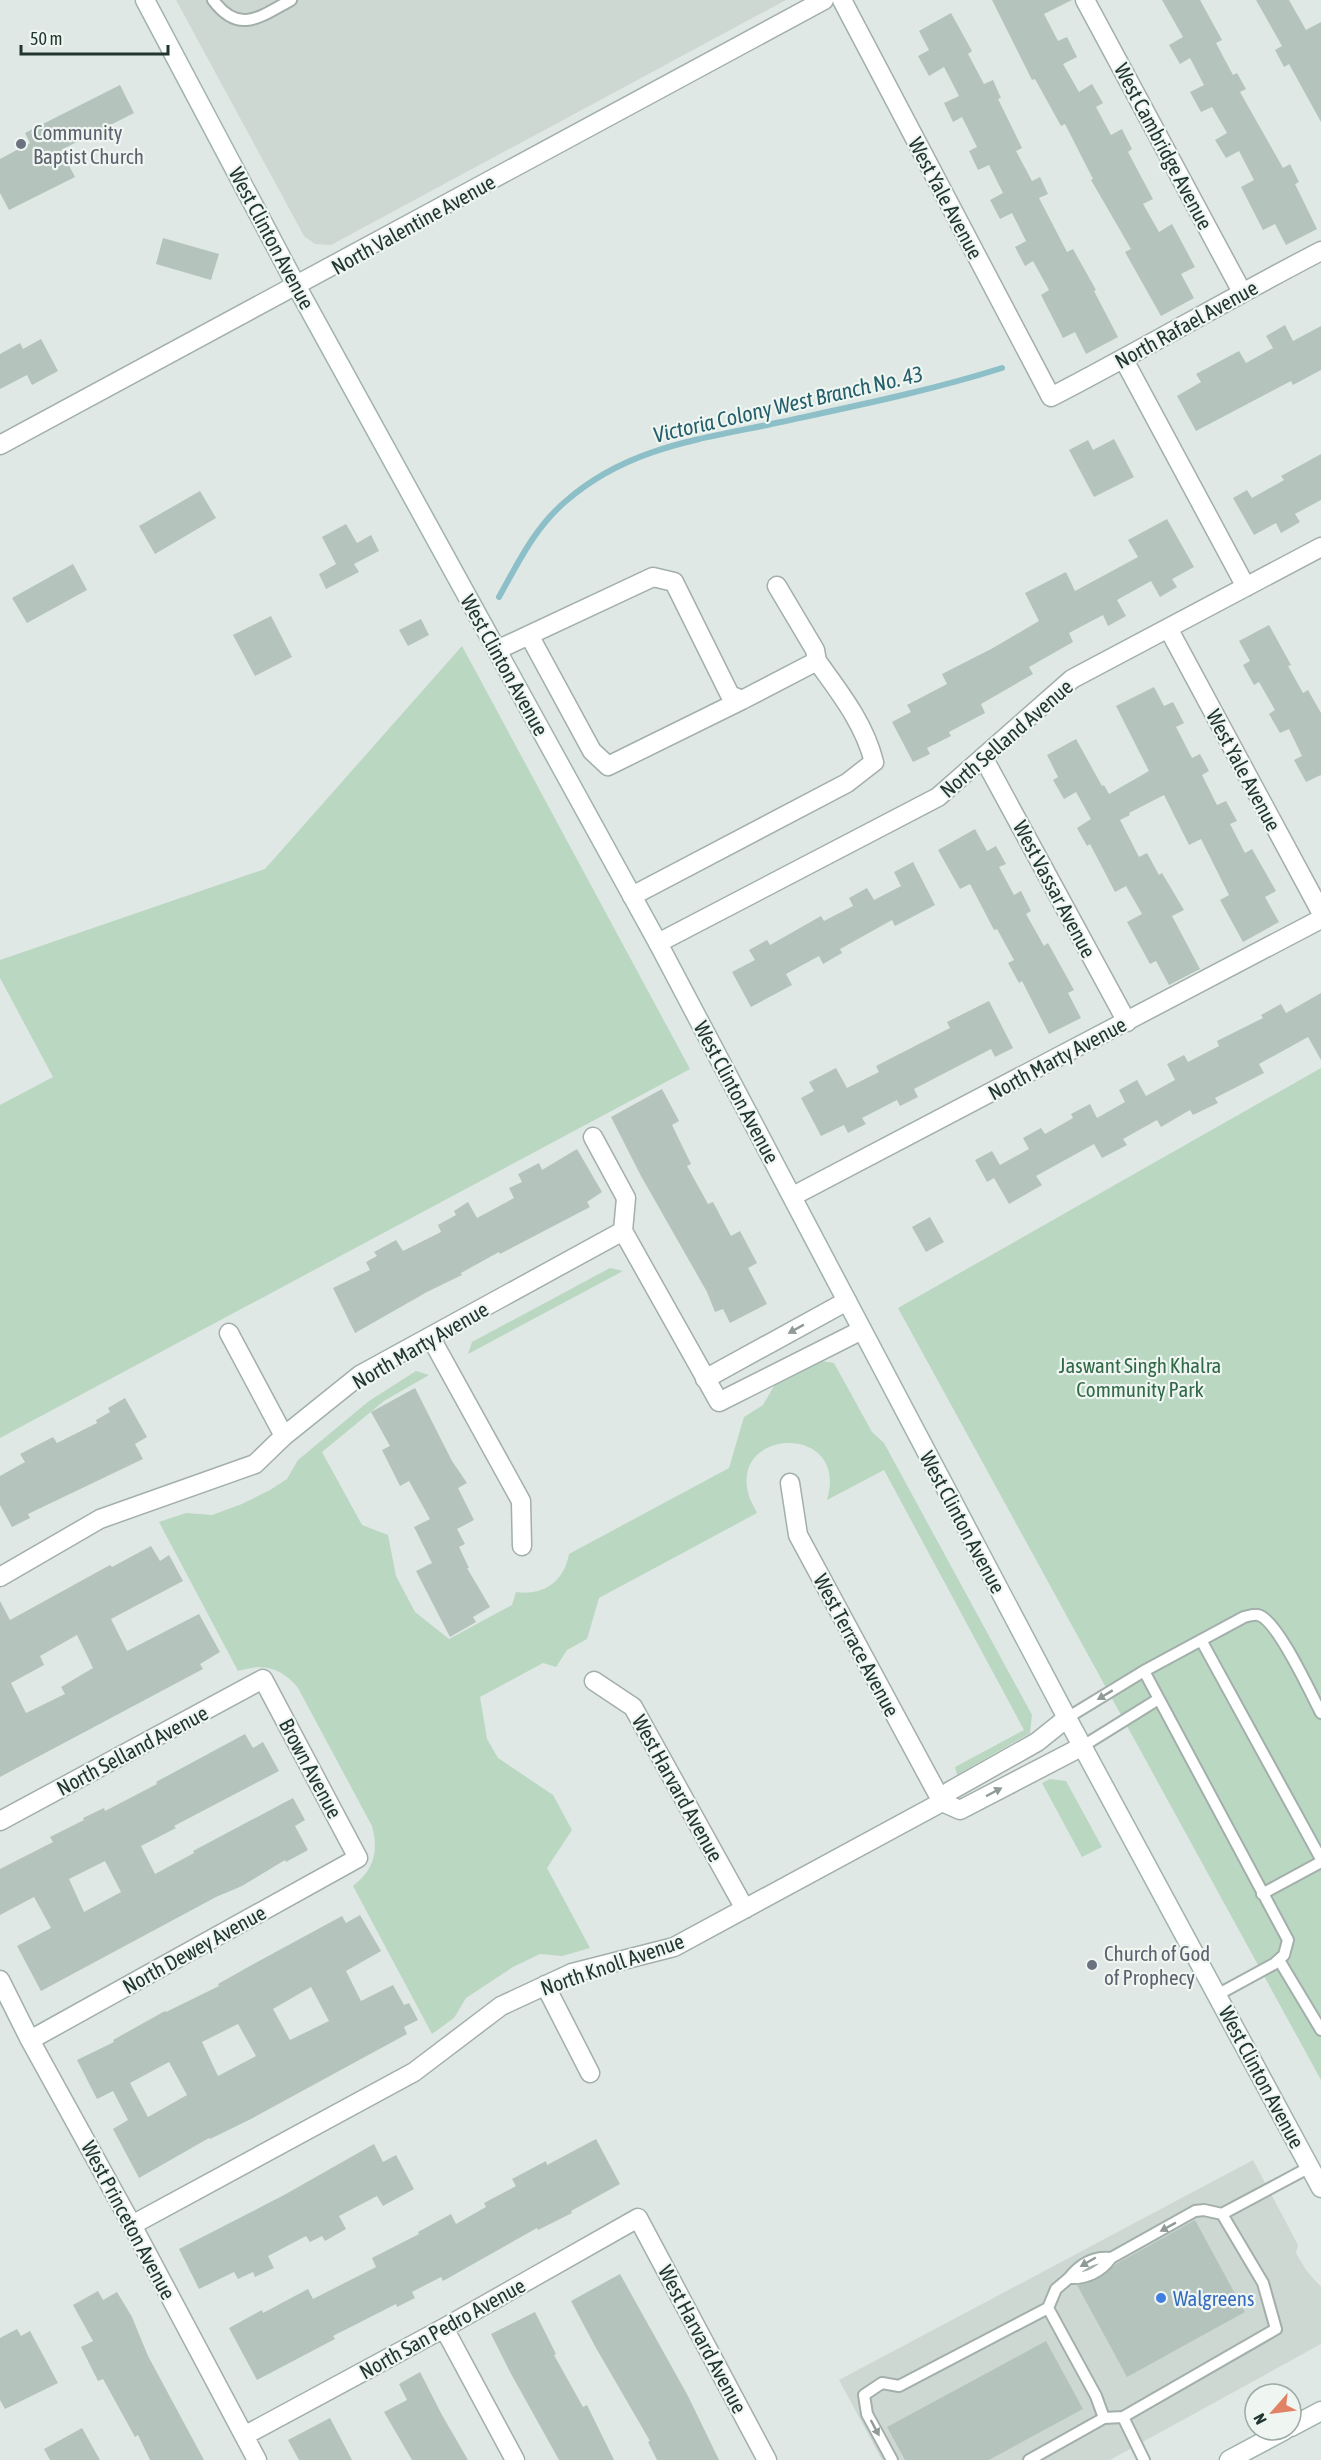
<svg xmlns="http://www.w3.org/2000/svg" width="1321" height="2460" font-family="'Asap Condensed',sans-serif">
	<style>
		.built { fill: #ced8d3 }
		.green { fill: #bad7c2 }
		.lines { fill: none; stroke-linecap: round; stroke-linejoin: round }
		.stream { stroke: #8dbfc8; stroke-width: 6 }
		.building { fill: #b5c3bd; fill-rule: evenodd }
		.lane-casing { stroke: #a3afab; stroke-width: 14 }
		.street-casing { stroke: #a3afab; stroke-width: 21 }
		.secondary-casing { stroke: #a0b3ac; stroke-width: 21 }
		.lane { stroke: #fff; stroke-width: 10 }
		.street { stroke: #fff; stroke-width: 18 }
		.secondary { stroke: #fff; stroke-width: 18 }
		.oneway { fill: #909a98 }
		.worship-dot { fill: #6b7280; stroke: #eff6f2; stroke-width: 2 }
		.shop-dot { fill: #3f7fe0; stroke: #eff6f2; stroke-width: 2 }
		.labels { text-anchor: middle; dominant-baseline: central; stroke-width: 4.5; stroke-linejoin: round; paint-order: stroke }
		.worship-label { font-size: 21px; fill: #5b616d; stroke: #eff6f2; text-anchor: start }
		.street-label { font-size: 21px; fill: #223631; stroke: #eff6f2 }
		.park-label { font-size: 21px; fill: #316846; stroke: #eff6f2 }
		.shop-label { font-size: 21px; fill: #366cbe; stroke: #eff6f2; text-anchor: start }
		.water-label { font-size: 22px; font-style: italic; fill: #245f6b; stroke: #eff6f2 }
	</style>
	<rect width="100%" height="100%" fill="#dfe8e4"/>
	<path class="built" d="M176,0H786L331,245L315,244L304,236Z
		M1253,2160L1298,2245L1296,2253L1306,2270L1321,2287V2344L1110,2460H882L839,2380Z"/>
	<path class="green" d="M462,646L690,1069L0,1438V1105L53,1077L0,978V960L265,869Z
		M1321,1068V2080L898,1308Z
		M610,1268L623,1271L468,1354L472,1342Z
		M815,1360L834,1363L872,1432L884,1443L1032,1715L1030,1733L957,1775L955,1767L1024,1730L884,1470L827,1500C850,1424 732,1427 748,1492C749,1499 754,1506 757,1513L599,1598L587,1639L567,1650L556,1667L543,1663L480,1697L487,1739L498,1758L553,1795L572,1830L547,1868L590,1948L562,1956L540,1954L513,1967L466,1998L454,2018L432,2034L353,1886C374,1870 379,1851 372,1826L298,1688C282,1668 263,1663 238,1671L159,1522L186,1513L212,1515L242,1504L270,1490L287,1479L298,1460L369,1401L416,1371L429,1375L384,1401L322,1452L362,1525L388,1535L396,1576L415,1612L449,1639L512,1605L516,1592C543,1596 564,1582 569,1554L729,1468L744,1417L763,1405L777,1381Z
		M1050,1779L1066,1781L1102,1847L1082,1857L1042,1783Z"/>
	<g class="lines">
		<path class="stream" d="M499,597C518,563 535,527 566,501C629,446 703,439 781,422C855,406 929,391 1002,368"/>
	</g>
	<path class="building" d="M992,0H1072L1044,14L1058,41L1067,37L1077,57L1063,64L1079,92L1092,84L1103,103L1096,107L1111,135L1122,129L1132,149L1128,152L1153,199L1143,204L1159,232L1172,224L1195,267L1181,274L1194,298L1161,316L1125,252L1131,249L1091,180L1093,179L1065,124L1061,126L1035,79L1032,80Z
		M1162,0H1200L1222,40L1216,43L1233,75L1237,73L1246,89L1240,92L1283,168L1290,164L1299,182L1295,184L1317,229L1286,245L1275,224L1263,230L1241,187L1254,180L1239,151L1226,158L1215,140L1227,133L1212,107L1201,112L1190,92L1204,85L1190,58L1180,64L1169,45L1183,37Z
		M1256,0H1289L1306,30L1321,22V122L1289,64L1284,67L1275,50L1282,46Z
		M951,13L972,51L968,54L984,84L993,80L1001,98L998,99L1022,148L1016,151L1032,181L1040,177L1048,194L1039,198L1067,252L1073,249L1096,290L1094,291L1118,337L1086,354L1075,332L1063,338L1041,295L1049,290L1033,261L1025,266L1015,247L1026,241L1012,213L1000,219L990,200L1003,193L989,165L978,170L969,151L977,147L962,117L953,122L944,103L959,96L944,67L929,76L918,56L929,50L919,31Z
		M120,85L134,113L61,150L75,177L9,210L0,193V159L30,143L25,133Z
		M163,238L219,254L211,280L156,264Z
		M1285,325L1293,341L1321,326V370L1293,385L1291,381L1196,431L1177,396L1201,382L1196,374L1239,351L1246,363L1273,348L1266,336Z
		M41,339L58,371L32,385L27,375L0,389V354L20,343L23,349Z
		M1114,439L1134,477L1094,497L1069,450L1088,440L1093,450Z
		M1321,454V500L1295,514L1300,522L1281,533L1276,523L1254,535L1233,498L1247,490L1252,498L1284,480L1281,476Z
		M200,491L216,518L155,554L139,526Z
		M1167,519L1194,567L1172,579L1177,587L1160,597L1151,581L1117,600L1126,616L1108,626L1103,615L1069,633L1073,642L1029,667L1033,674L981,704L985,713L949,732L951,736L927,748L930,754L913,762L892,722L911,712L907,705L947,684L942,674L993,648L1039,621L1025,593L1066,572L1075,591L1138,557L1128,540Z
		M346,524L357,543L371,535L379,551L354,564L359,572L326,589L319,574L336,564L322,537Z
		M73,564L87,590L27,623L12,598Z
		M271,616L292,657L255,676L233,635Z
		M421,619L429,635L408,646L399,630Z
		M1269,625L1291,665L1288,666L1303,693L1308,690L1321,713V775L1306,782L1294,760L1302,756L1289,729L1280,733L1269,714L1275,710L1259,682L1254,685L1243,665L1250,661L1239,641Z
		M1154,687L1164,706L1173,702L1184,723L1176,727L1192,758L1200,754L1209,771L1202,775L1217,805L1226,801L1237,821L1230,824L1245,853L1252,849L1276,891L1265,897L1279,922L1243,942L1220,900L1229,895L1201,839L1189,845L1164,795L1129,813L1130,815L1120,820L1139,857L1147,853L1159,875L1162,873L1184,910L1172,916L1200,969L1169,985L1156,961L1150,964L1127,922L1142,914L1126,886L1115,892L1090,844L1087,846L1077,828L1091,819L1076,792L1064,799L1053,780L1058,777L1047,755L1076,739L1102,786L1104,785L1109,794L1149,771L1116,706Z
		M975,829L987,851L996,846L1006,864L999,867L1014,895L1021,891L1031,911L1026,914L1044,946L1048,943L1074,990L1068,993L1081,1018L1049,1034L1022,981L1019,983L1008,963L1014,960L997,929L994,930L970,884L960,889L938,850Z
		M913,862L935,905L895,926L892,920L840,949L842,953L823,964L819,956L786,974L792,985L751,1007L732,972L755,960L749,950L767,940L770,945L821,916L824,921L853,906L849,898L867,888L874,900L901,886L894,872Z
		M1321,993V1060L1308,1037L1259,1064L1264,1073L1215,1098L1218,1103L1193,1115L1190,1110L1161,1127L1157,1120L1123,1139L1127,1145L1102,1158L1094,1144L1036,1176L1042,1185L1009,1204L994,1178L987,1182L975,1160L992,1151L1000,1165L1029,1149L1023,1138L1041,1128L1045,1134L1073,1118L1071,1114L1090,1104L1097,1118L1125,1102L1119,1090L1137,1080L1146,1096L1175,1080L1167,1064L1184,1055L1188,1062L1219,1046L1217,1041L1263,1018L1261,1015L1281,1004L1286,1013Z
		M989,1001L1013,1048L995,1057L991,1049L914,1089L918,1097L900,1106L897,1100L862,1118L866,1124L848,1133L844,1125L821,1136L801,1098L814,1091L809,1082L836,1068L847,1088L879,1072L876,1066L950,1028L947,1022Z
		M662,1089L679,1121L672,1125L691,1164L687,1166L708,1204L713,1202L731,1236L740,1231L757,1263L748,1268L767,1304L730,1323L723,1309L715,1312L707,1292L641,1176L611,1117Z
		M577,1149L602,1192L587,1202L590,1207L500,1254L499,1252L461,1273L462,1275L427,1292L355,1333L333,1288L370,1270L366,1262L377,1256L374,1252L396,1240L403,1251L441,1232L438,1225L456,1215L454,1211L468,1202L477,1218L514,1198L509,1188L522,1182L518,1174L539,1163L542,1170Z
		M930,1217L944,1242L926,1252L912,1227Z
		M415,1388L452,1461L467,1483L458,1488L474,1520L457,1529L465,1544L459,1547L469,1568H467L490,1607L473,1617L476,1622L450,1637L416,1571L432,1563L414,1527L430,1519L409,1481L400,1486L382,1450L390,1446L371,1412Z
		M125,1398L147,1437L135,1444L143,1459L28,1514L30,1518L12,1527L0,1505V1476L25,1462L20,1454L53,1437L57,1443L97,1423L96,1420L110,1412L108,1408Z
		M151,1546L160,1561L169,1555L183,1581L111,1619L127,1651L199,1614L220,1652L200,1664L203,1669L0,1777V1601L10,1620L110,1565L112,1567ZM77,1635L93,1668L61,1687L65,1694L26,1713L11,1683L44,1665L40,1656Z
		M245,1734L253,1748L263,1742L279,1771L174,1826L176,1828L141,1846L155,1874L194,1853L193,1851L293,1798L305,1820L295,1826L308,1850L286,1862L285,1860L242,1886L216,1897L41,1991L17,1946L51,1928L34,1897L0,1915V1869L53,1842L50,1837L84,1820L83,1818L104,1808L105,1811L157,1784L156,1782ZM105,1861L121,1892L84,1912L69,1879Z
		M360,1915L381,1951L346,1971L361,2001L393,1985L404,2005L409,2003L418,2020L404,2027L407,2034L251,2119L210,2139L209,2138L139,2178L113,2129L128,2120L113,2091L97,2099L77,2060L114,2042L113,2040L165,2011L166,2012L219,1986L218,1984L250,1966L342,1916L346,1923ZM311,1987L329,2021L290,2040L273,2009ZM238,2024L256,2056L218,2076L202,2042ZM169,2062L187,2095L148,2117L130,2083Z
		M596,2139L620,2184L571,2211L572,2213L538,2230L537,2228L443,2281L441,2277L412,2292L415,2298L397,2307L396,2304L333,2336L335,2339L257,2380L229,2328L262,2310L263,2313L308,2289L313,2299L376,2267L372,2258L419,2234L418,2232L451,2214L456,2224L486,2207L484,2203L516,2186L512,2179L546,2161L547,2165Z
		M374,2144L383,2162L396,2155L414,2189L383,2206L377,2196L339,2216L346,2229L325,2241L322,2236L310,2242L306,2236L268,2256L274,2268L255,2277L253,2272L238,2279L234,2272L199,2289L179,2249L284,2195Z
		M1195,2220L1245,2312L1127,2377L1077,2285L1096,2280L1116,2264Z
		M620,2274L688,2396L719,2460H657L648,2442L650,2441L596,2348L571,2301Z
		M98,2291L103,2300L117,2292L132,2317L148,2356L204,2460H150L138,2435L135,2437L103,2379L98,2381L81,2347L93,2341L73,2305Z
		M535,2312L556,2354L554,2355L583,2407L587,2405L614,2460H559L510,2372L491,2334Z
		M17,2329L21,2336L30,2331L58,2383L5,2409L0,2400V2338Z
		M1046,2341L1083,2409L989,2460H905L887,2427Z
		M420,2372L442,2415L468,2460H412L384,2412L407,2400L399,2384Z
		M330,2418L352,2460H299L288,2440Z
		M82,2428L100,2460H50L44,2449Z"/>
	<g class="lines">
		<defs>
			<path id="lane" d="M213,0C239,35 260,17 291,0
				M1201,1640L1321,1859
				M1067,1718L1144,1671
				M1083,1746L1157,1700
				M1262,1894L1321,1862
				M1279,1960L1321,2030
				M1217,1995L1274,1964L1284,1955L1288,1940L1144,1671L1244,1617C1248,1616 1254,1614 1258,1615C1277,1619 1311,1694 1321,1713
				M1069,2278C1080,2264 1094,2256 1111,2258
				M1048,2308L1056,2289L1069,2278C1086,2279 1101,2272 1111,2258L1195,2211L1204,2210L1222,2214
				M892,2460L867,2414L864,2395L882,2383L899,2386L1048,2308L1096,2396L1104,2418
				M1029,2460L1104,2418L1123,2417
				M1144,2460L1123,2417L1276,2329L1263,2283L1222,2214L1310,2167"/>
			<path id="street" d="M842,0L1051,397C1142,350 1230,298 1321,251
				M1085,0L1242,292
				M1124,360L1246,587
				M0,445L824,0
				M1168,628L1321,912
				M529,635L592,751L608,766L742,700
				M497,650L653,577L674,582L730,695L742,700L817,661L815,650L777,586
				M983,757L1127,1022
				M632,896L847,783L874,762C864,723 840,693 817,661
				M658,943L938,797L1072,679L1321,547
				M593,1137L626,1198L623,1231L719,1402L862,1330
				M793,1196L1321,919
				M229,1333L284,1436
				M431,1338L521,1501L522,1546
				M705,1379L847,1301
				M790,1483L798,1535L942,1802
				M0,1577L100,1519L255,1464L284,1436L360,1375L623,1231
				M594,1681L633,1707L745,1909
				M942,1802L960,1810L1083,1746
				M0,1821L263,1679L358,1858L30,2040
				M0,1980L30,2040L132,2225L257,2460
				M545,1985L590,2073
				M132,2225L414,2072L501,2006L572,1973L674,1947L942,1802L950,1791L1037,1742L1067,1718
				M444,2328L515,2460
				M244,2436L444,2328L638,2218L767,2460"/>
			<path id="secondary" d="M145,0L297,287L658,943L1067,1718L1321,2188
				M1291,2427L1321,2411
				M1229,2460L1285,2430"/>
		</defs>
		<use href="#lane" class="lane-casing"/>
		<use href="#street" class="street-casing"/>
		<use href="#secondary" class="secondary-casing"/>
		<use href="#lane" class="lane"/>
		<use href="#street" class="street"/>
		<use href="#secondary" class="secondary"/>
	</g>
	<defs><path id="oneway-solid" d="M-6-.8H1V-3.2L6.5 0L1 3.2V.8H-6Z" transform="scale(1.5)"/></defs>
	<g class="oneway">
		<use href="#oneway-solid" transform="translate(796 1329) rotate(151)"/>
		<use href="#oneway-solid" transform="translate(1105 1695) rotate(149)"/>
		<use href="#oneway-solid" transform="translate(994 1792) rotate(-28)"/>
		<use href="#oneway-solid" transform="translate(1168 2227) rotate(151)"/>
		<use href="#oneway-solid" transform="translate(1088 2262) rotate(150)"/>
		<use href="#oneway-solid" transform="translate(875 2428) rotate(62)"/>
	</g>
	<g class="worship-dot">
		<circle cx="21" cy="144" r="6"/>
		<circle cx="1092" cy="1965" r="6"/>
	</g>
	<circle class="shop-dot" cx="1161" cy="2298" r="6"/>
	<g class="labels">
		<g class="worship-label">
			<text x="33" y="132">Community<tspan x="33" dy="24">Baptist Church</tspan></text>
			<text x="1104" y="1953">Church of God<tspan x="1104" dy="24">of Prophecy</tspan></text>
		</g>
		<g class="street-label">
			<text transform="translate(1164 146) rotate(62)">West Cambridge Avenue</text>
			<text transform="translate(946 198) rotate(62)">West Yale Avenue</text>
			<text transform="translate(413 224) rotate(-29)">North Valentine Avenue</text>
			<text transform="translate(272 238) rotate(62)">West Clinton Avenue</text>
			<text transform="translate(1186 324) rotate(-29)">North Rafael Avenue</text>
			<text transform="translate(505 665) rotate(61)">West Clinton Avenue</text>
			<text transform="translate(1006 738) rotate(-41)">North Selland Avenue</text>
			<text transform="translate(1244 770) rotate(62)">West Yale Avenue</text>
			<text transform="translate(1055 889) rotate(62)">West Vassar Avenue</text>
			<text transform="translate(1057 1058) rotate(-28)">North Marty Avenue</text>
			<text transform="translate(737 1092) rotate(62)">West Clinton Avenue</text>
			<text transform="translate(420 1345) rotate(-30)">North Marty Avenue</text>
			<text transform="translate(963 1522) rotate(62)">West Clinton Avenue</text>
			<text transform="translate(857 1645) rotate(62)">West Terrace Avenue</text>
			<text transform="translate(132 1750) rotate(-28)">North Selland Avenue</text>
			<text transform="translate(311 1768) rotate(62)">Brown Avenue</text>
			<text transform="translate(678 1788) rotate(61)">West Harvard Avenue</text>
			<text transform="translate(194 1949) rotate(-29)">North Dewey Avenue</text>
			<text transform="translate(612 1964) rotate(-19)">North Knoll Avenue</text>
			<text transform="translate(1262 2077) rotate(62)">West Clinton Avenue</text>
			<text transform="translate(129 2220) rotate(62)">West Princeton Avenue</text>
			<text transform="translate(442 2328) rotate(-29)">North San Pedro Avenue</text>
			<text transform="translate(703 2339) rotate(62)">West Harvard Avenue</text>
		</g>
		<g class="park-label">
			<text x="1140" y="1365">Jaswant Singh Khalra<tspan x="1140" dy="24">Community Park</tspan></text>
		</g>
		<g class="shop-label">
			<text x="1173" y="2298">Walgreens</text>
		</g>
		<g class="water-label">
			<text transform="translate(788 404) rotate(-13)">Victoria Colony West Branch No. 43</text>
		</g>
	</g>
	<g transform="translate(1273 2412) rotate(242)"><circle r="28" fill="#eff6f2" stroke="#9da9a5" stroke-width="1.5"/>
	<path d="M0-4.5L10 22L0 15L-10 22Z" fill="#e18265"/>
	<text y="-9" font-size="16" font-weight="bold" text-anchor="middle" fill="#223631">N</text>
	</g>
	<path d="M21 45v9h147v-9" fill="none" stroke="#223631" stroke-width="3"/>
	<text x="30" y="45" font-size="18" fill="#223631" stroke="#eff6f2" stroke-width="4.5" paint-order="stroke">50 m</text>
</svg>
